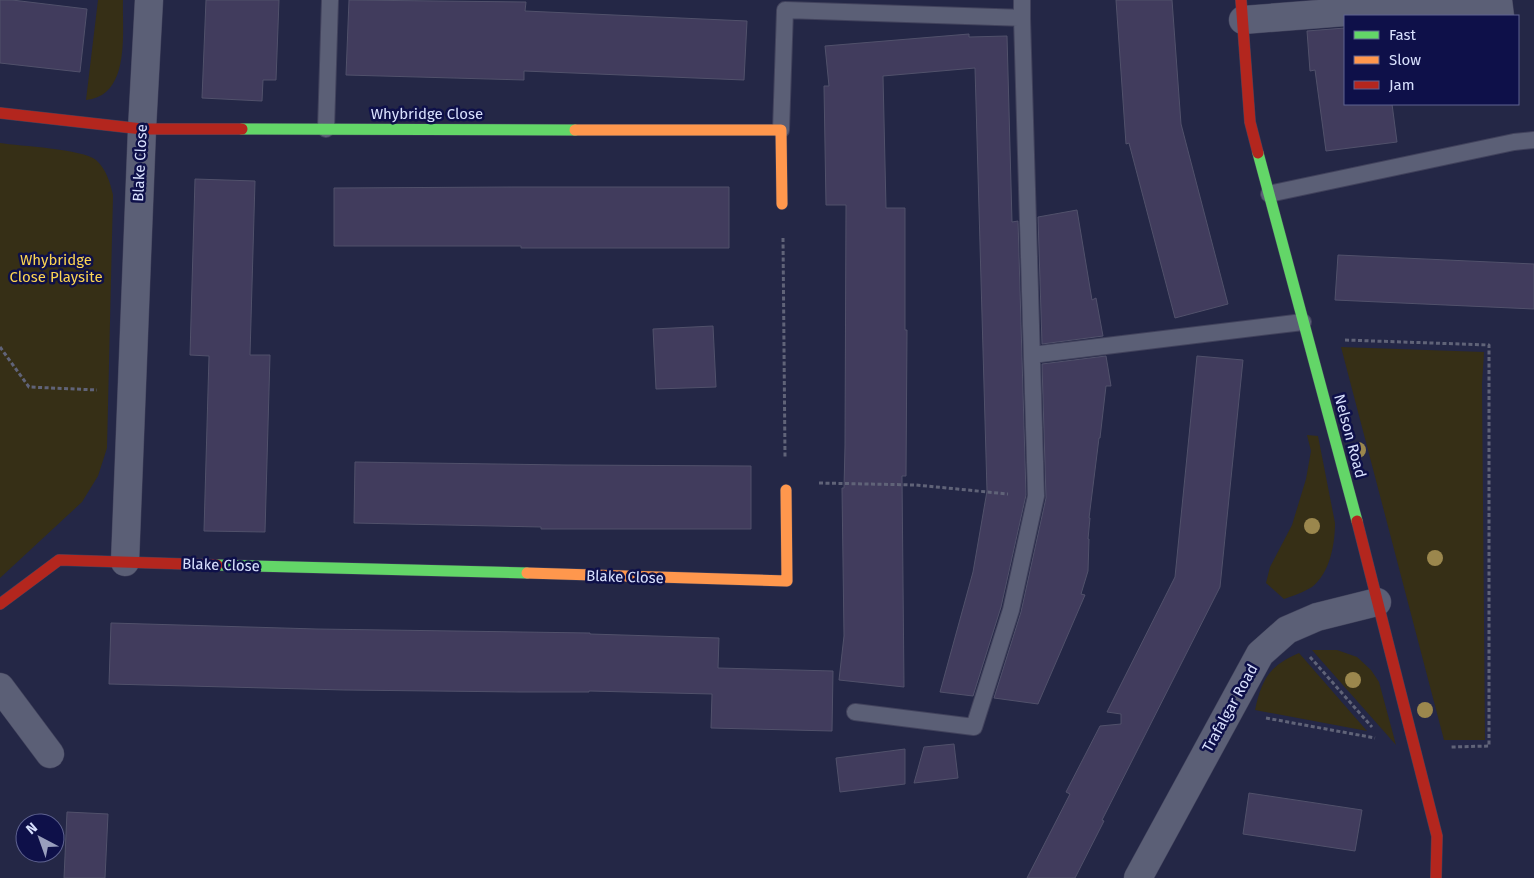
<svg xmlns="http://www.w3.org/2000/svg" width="1534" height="878" font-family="'Fira Sans',sans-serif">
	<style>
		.green { fill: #362f16 }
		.building { fill: #413c5d; stroke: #51516b }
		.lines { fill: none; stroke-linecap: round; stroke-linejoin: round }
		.lane-casing { stroke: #41425c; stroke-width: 18 }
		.street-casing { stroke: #41425c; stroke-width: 29 }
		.fast-casing { stroke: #41425c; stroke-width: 12 }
		.slow-casing { stroke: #41425c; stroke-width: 12 }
		.jam-casing { stroke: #41425c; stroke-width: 12 }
		.path { stroke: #606378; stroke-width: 3; stroke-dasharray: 4 2.5; stroke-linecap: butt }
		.lane { stroke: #5b5f76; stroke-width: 16 }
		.street { stroke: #5b5f76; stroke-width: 28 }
		.fast { stroke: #63d668; stroke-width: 11 }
		.slow { stroke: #ff974d; stroke-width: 11 }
		.jam { stroke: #b3261e; stroke-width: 11 }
		.tree { fill: #9b874d }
		.labels { text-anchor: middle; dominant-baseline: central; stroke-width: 5; stroke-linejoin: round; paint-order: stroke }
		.street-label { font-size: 15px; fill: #d8e0fd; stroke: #0e1049 }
		.park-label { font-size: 15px; fill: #fcd552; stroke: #0e1049 }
	</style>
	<rect width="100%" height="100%" fill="#242746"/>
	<path class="green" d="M98,0H123C122,32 131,96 86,100Z
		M0,143C19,146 83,149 96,160C106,169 110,182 113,195L107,448L98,476L82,502L0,578Z
		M1341,347L1484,352L1482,384L1485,740H1444Z
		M1307,435L1318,436L1335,523C1335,544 1330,573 1312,587C1304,592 1293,596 1284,599L1266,583L1270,567L1292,525L1306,479L1311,451Z
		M1312,650H1337L1357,657L1371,670L1379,682L1396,745Z
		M1299,653L1367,731L1255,710C1262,679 1269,666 1299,653Z"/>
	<path class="building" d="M0,0H12L87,9L80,72L0,63Z
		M206,0H279L276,80H263L262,101L202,98Z
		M349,0L526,2L525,11L747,21L744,80L524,71V80L346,75Z
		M1116,0H1172L1181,124L1228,304L1175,318L1129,143L1126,144Z
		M1345,28V104H1392L1397,142L1326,151L1315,70L1310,71L1307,31Z
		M969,34V37L1007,36L1012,222L1018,221L1026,495L1001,607L973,696L940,692L973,572L987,491L975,68L883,76L886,208H905V330H907L906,476H902L904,687L839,680L844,636L842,488H844L845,446L846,205H826L824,86H829L825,46Z
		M195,179L255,181L250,355H270L265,532L204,531L209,356L190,355Z
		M513,187H729V248H521V246H334V188Z
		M1077,210L1092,300L1096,298L1103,336L1042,344L1038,217Z
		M1338,255L1534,264V309L1335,300Z
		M713,326L716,387L656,389L653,329Z
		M1106,356L1111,386H1106L1100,438H1099L1089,518H1090L1088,539H1089L1088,571L1081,594L1085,595L1038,704L994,698L1021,612L1046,498L1042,364Z
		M1197,356L1243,360L1220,587L1102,820L1104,821L1075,878H1027L1070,794L1066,792L1100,726L1121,724V714L1107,712L1175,577Z
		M355,462L566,465L751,466V529H541V527L354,523Z
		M111,623L317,629L590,633V634L719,638L718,668L833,671L832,731L711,728L712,694L589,691V692H520L345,690L109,684Z
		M954,744L958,778L914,783L924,747Z
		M905,749V784L840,792L836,758Z
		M1249,793L1362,810L1355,851L1243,834Z
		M67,812L108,814L105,878H64Z"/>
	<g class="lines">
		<defs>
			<path id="lane" d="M1022,0V18
				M326,129L330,0
				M781,130L785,10L1022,18L1036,496L1011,610L974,727L855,712
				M1269,194L1514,142L1534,140
				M1032,355L1303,322"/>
			<path id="street" d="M1243,20L1498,0L1500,16
				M125,562L142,129L149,0
				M0,687L50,754
				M1138,878L1260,654L1287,630L1317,617L1377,602"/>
			<path id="fast" d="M242,129L575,130
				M1258,153L1357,521
				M217,565L527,573"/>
			<path id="slow" d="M575,130H781L782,204
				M527,573L787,581L786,490"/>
			<path id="jam" d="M1241,0L1250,122L1258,153
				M0,113L142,129H242
				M1357,521L1437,836L1436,878
				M0,604L59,560L217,565"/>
		</defs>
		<use href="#lane" class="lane-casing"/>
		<use href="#street" class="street-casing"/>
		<use href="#fast" class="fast-casing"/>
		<use href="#slow" class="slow-casing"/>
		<use href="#jam" class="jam-casing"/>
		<path class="path" d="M783,238L785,457
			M1345,340L1489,345V746L1451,747
			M0,347L29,387L97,390
			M819,483L916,485L1008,494
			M1310,657L1372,727
			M1266,718L1375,738"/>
		<use href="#lane" class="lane"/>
		<use href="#street" class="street"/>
		<use href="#fast" class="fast"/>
		<use href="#slow" class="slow"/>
		<use href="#jam" class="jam"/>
	</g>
	<g class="tree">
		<circle cx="1358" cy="450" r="8"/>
		<circle cx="1312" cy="526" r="8"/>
		<circle cx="1435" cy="558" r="8"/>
		<circle cx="1353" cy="680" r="8"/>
		<circle cx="1425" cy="710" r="8"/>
	</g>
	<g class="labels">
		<g class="street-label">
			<text x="427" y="114">Whybridge Close</text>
			<text transform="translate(140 163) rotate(-87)">Blake Close</text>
			<text transform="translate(1350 436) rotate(75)">Nelson Road</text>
			<text transform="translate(221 565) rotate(2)">Blake Close</text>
			<text transform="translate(625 577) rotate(2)">Blake Close</text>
			<text transform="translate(1230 708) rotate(-61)">Trafalgar Road</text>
		</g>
		<g class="park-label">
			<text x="56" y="260">Whybridge<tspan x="56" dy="17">Close Playsite</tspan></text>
		</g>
	</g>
	<rect x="1344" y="15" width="175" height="90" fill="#0e1049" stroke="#5f6391"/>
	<rect x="1354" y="31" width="25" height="8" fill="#63d668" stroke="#5f6391"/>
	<text x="1389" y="40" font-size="15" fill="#d8e0fd">Fast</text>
	<rect x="1354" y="56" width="25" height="8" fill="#ff974d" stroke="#5f6391"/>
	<text x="1389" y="65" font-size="15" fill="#d8e0fd">Slow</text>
	<rect x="1354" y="81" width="25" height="8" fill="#b3261e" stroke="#5f6391"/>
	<text x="1389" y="90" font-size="15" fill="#d8e0fd">Jam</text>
	<g transform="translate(40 838) rotate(319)"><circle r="24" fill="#0e1049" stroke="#5f6391"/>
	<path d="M0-4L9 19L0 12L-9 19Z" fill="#999fbd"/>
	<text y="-8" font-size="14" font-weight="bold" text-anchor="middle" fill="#d8e0fd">N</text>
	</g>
</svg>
